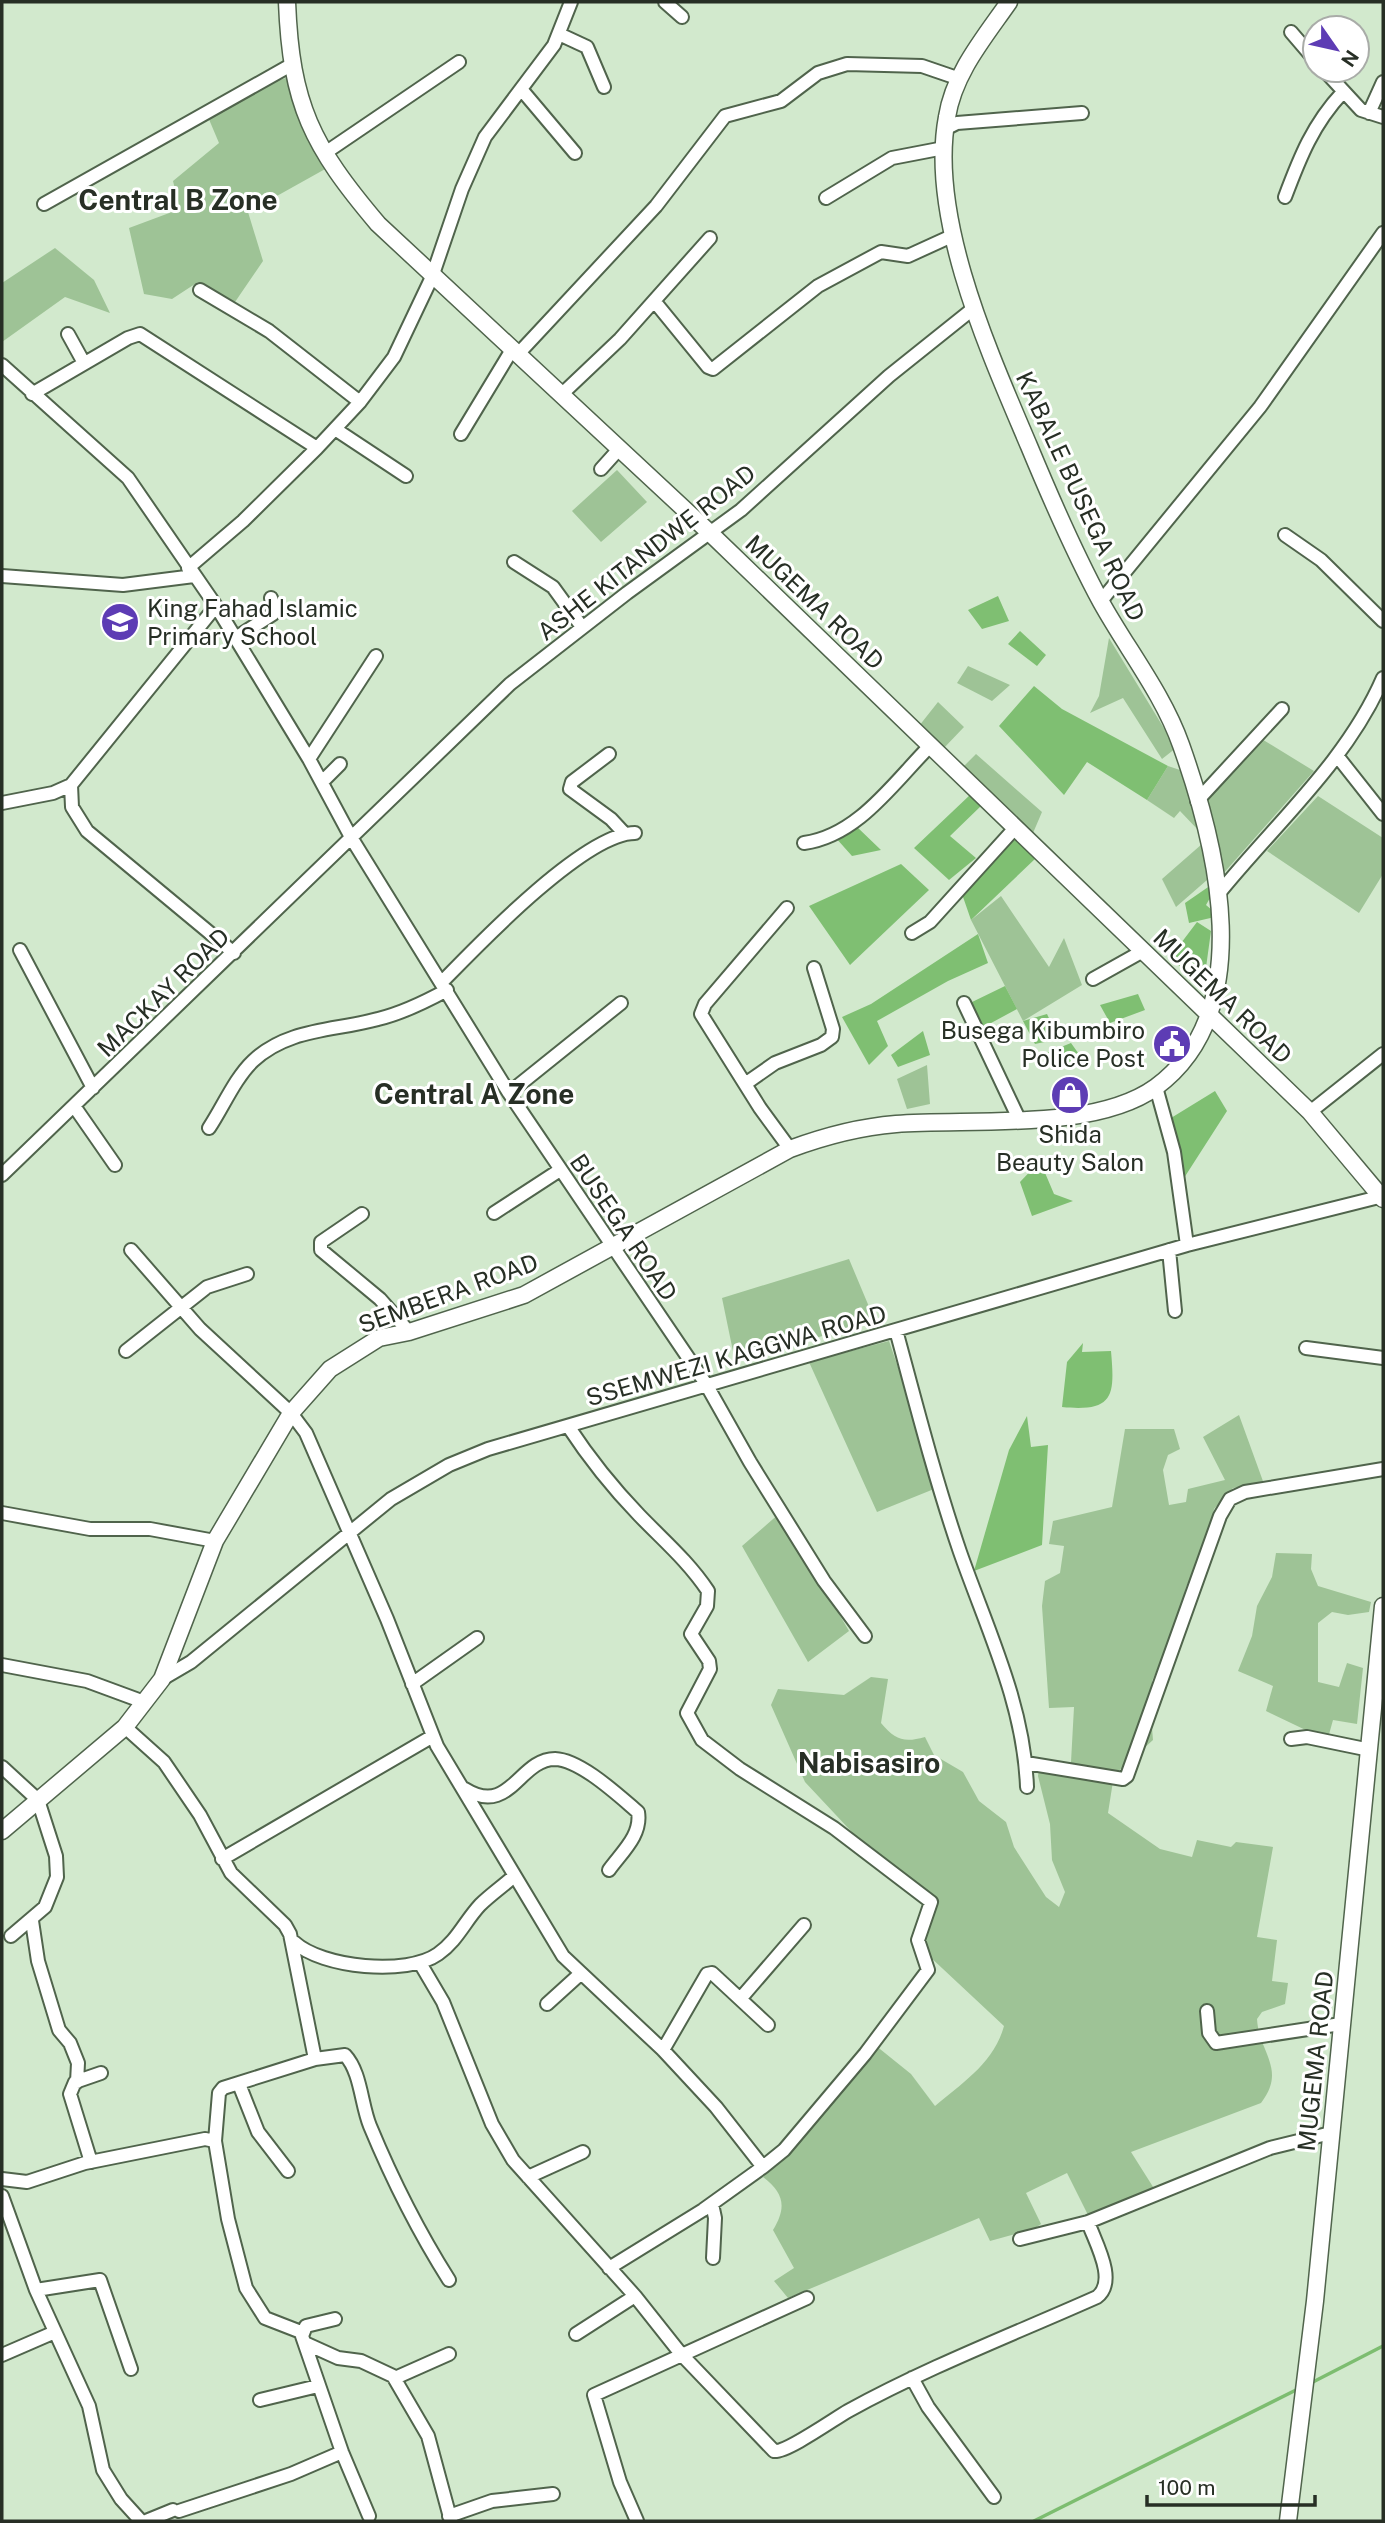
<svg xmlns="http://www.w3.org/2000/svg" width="1385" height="2523" font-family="'Public Sans',sans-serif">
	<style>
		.green { fill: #9ec396 }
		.forest { fill: #7fbf72 }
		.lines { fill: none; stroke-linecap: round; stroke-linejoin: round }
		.stream { stroke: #7dbd70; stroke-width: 3.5 }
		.minor-casing { stroke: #50644c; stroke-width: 16 }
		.tertiary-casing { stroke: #50644c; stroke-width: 19 }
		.minor { stroke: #fff; stroke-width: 12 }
		.tertiary { stroke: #fff; stroke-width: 16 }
		.labels { text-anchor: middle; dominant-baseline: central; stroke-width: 6; stroke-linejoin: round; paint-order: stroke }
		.street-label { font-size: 24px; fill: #272f25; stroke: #fff }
		.poi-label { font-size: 24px; fill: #272f25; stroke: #fff; text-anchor: start }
		.quarter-label { font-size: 28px; font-weight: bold; fill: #272f25; stroke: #fff }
	</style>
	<rect width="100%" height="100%" fill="#d2e9cd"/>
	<path class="green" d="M286,78L302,124L327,168L248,212L263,261L235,302L198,282L172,299L144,294L129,228L180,209L173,181L219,143L208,117L263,85Z
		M55,248L94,280L110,313L65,297L2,342V283Z
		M617,470L647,502L601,542L572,511Z
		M1109,638L1176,748L1162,759L1123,698L1090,713L1099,696Z
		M968,666L1010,685L992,701L957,683Z
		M938,702L964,727L943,749L919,726Z
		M1260,738L1314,771L1222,875L1206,796Z
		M976,754L1042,812L1033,833L961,769Z
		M1168,766L1183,771L1200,832L1180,811L1174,818L1147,800Z
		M1318,796L1383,838V874L1359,913L1267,851Z
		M1202,844L1207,880L1176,907L1162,879Z
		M1001,896L1049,967L1064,938L1082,985L1023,1021L971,920Z
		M927,1065L930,1104L907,1109L897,1079Z
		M849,1259L875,1321L735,1361L722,1298Z
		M889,1341L939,1487L877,1512L809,1362Z
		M1239,1415L1264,1484L1233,1488L1214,1509L1210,1538L1186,1587L1176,1627L1152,1681L1156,1693L1139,1720L1152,1728L1153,1740L1114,1775L1108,1813L1160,1849L1192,1857L1197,1840L1231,1847L1236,1842L1273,1847L1257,1937L1277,1940L1272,1981L1288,1983L1285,2004L1262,2012L1257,2019C1259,2053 1287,2069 1261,2103L1131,2152L1155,2190L1088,2215L1067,2173L1026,2193L1041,2224L1034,2229L990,2241L979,2218L788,2298L774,2281L794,2268L773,2230C787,2207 784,2193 763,2177L799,2143L875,2045L911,2074L935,2106C962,2083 994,2063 1004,2026L912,1940L930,1906L879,1861L805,1782L771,1705L778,1689L844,1695L871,1677L888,1679L881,1723C895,1740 904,1743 925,1737L934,1755L963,1772L979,1801L1006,1822L1014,1847L1046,1897L1059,1907L1065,1892L1052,1860L1050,1824L1038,1776L1039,1769L1059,1770L1071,1762L1074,1707L1049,1708L1042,1606L1045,1581L1060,1573L1064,1546L1049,1544L1053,1521L1112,1507L1125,1429H1174L1180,1449L1168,1455L1163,1470L1169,1505L1186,1502L1188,1489L1225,1480L1203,1437Z
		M780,1513L849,1631L808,1662L742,1546Z
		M1276,1553L1312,1554L1311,1569L1318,1586L1371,1602L1369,1612L1348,1615L1332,1612L1318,1623V1682L1339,1687L1347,1663L1363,1668L1357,1724L1333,1720L1328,1738L1314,1734L1266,1711L1273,1686L1238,1671L1252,1636L1257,1606L1272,1577Z"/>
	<path class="forest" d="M998,596L1009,621L982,629L968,610Z
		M1020,631L1046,655L1037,666L1008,644Z
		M1034,686L1062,709L1168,766L1147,800L1087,762L1064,795L999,726Z
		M971,794L982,805L950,836L976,858L949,880L914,848Z
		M856,826L881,850L852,856L835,837Z
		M1019,832L1036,858L971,920L962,894Z
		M901,864L929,890L850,965L809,906Z
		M1214,883L1215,889L1206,905L1219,916L1189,923L1185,903Z
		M1197,922L1211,931L1204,982L1169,959Z
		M978,934L988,963L948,981L877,1021L888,1046L869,1065L842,1017L871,1004Z
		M1005,986L1017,1009L980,1029L970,1003Z
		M1138,994L1145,1010L1110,1023L1100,1005Z
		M1047,1014L1059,1039L1035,1044L1023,1021Z
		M923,1031L930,1055L898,1067L891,1055Z
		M1071,1043L1081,1057L1056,1070L1046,1053Z
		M1215,1091L1227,1111L1184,1178L1171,1118Z
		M1040,1161L1054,1194L1073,1201L1032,1216L1020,1182Z
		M1083,1343L1082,1352L1111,1351C1115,1396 1114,1412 1062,1407L1067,1362Z
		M1027,1416L1031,1447L1048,1445L1042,1545L974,1571L1009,1450Z"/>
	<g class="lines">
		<path class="stream" d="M1311,2383L1383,2346
			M1034,2521L1298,2389"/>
		<defs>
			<path id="minor" d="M665,2L682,17
				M1291,32L1315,60
				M559,34L587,47L604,87
				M1324,70L1361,110L1383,117
				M521,89L575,153
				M1369,113L1383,82
				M945,129L957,123L1082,113
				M325,153L459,62
				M1285,197C1300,157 1313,124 1343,92
				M826,198L892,158L944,148
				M44,204L291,65
				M200,290L269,331L360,402
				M655,302L708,367L713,369L818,286L881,252L908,256L954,235
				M68,334L84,363
				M519,353L656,206L725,116L781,101L818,73L847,64L922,66L957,78
				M2,365L128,478L216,606L309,759L352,839L509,1093L706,1384L750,1462L824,1581L865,1636
				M32,394L128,338L140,334L317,448
				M562,394L620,339L710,238
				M335,429L406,476
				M461,434L513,348
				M601,469L619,449
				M1285,535L1321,560L1383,621
				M514,562L553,587L582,627
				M188,568L243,521L317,448L360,402L394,357L432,277L462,189L485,137L554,45L571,2
				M2,576L123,585L194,576
				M1101,601L1260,407L1383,233
				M237,637L273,614L275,609L271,598
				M609,754L572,782L570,789L611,819L624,833
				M1338,757L1383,814
				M309,759L376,656
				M322,782L340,764
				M71,785L72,807L87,831L234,953
				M1197,801L1282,709
				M2,803L53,793L71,785L216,606
				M804,843C858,836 894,782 930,746
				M1220,892C1277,822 1347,761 1383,678
				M787,908L705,1004L701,1014L760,1108L790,1149
				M912,933L930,922L1015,828
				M20,950L93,1088
				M1093,979L1143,951
				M442,982C478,945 585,833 635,833
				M964,1003L1019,1119
				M745,1084L775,1063L821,1045L832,1037L833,1029L814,968
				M1156,1087L1174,1152L1187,1245
				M509,1093L621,1003
				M74,1106L115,1165
				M1310,1112L1383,1054
				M209,1128C223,1107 235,1078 253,1061C288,1028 335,1031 378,1019C403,1013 425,1002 447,990
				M2,1175L510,684L627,593L741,510L889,376L974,308
				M494,1213L560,1170
				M362,1214L321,1242V1250L380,1299L409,1332
				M131,1250L200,1329L291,1413L306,1433L387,1619L437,1746L563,1956L663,2050L716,2107L763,2167L703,2210L609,2268
				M1169,1250L1175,1311
				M896,1330C916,1404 935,1479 960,1552C987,1629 1024,1704 1027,1787
				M1306,1348L1383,1358
				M126,1351L207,1287L247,1274
				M568,1426C589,1458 612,1487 639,1515C663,1540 688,1561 708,1591L707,1606L691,1634L709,1661L710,1669L687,1713L702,1740L740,1769L834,1828L931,1902L918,1940L928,1970L865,2054L784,2150L763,2167
				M2,1513L90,1529H150L215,1541
				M2,1665L87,1681L144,1702
				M162,1679L191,1662L391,1499L449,1465L488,1449L1187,1245L1383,1196
				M412,1684L477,1638
				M125,1727L164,1762L200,1815L231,1873L285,1925L290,1934L315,2059
				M1291,1739L1307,1737L1370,1750
				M1026,1763L1123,1779L1127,1776L1220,1516L1230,1499L1245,1492L1383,1469
				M2,1767L38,1800L56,1856L57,1877L45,1907L11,1936
				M465,1789C510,1817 519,1759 555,1759C581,1760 619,1796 638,1812C642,1835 622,1852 609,1870
				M222,1859L433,1736
				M32,1921L38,1961L59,2030L70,2043L78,2063L77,2082
				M294,1942C322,1968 407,1976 438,1954C457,1941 465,1921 480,1905C490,1895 503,1886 513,1877
				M420,1963L443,2002L492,2124L513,2160L635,2296L681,2354L774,2451C786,2453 834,2419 848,2411C928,2367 1014,2334 1097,2297C1118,2281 1095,2242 1088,2222
				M741,1998L804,1925
				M547,2004L579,1975
				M1207,2011L1209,2033L1216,2043L1341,2024
				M663,2050L707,1974L712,1973L768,2025
				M239,2084L258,2132L288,2171
				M91,2162L70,2094L75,2082L101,2073
				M528,2177L583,2152
				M2,2179L27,2182L85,2163L205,2139L215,2141
				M2,2196L36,2290L89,2406L103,2470L121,2499L141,2521
				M712,2204L715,2218L713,2258
				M1020,2239L1088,2222L1270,2148L1331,2133
				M36,2290L100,2280L131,2369
				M335,2319L306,2326L302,2336L342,2452L369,2516
				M301,2332L265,2318L246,2288L228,2219L215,2141L219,2093L223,2088L315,2059L345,2055C361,2072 361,2104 370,2126C392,2179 418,2231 449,2280
				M576,2334L635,2296
				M307,2344L338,2358L361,2361L393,2376L428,2436L451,2521
				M2,2355L55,2332
				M395,2378L449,2354
				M912,2378L928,2407L994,2497
				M260,2400L318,2386
				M179,2511L291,2474L342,2452
				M449,2516L492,2501L553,2494
				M146,2521L173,2510
				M637,2521L620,2482L594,2395L807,2298"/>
			<path id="tertiary" d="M287,2C291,105 312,146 378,224L710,533L1310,1112L1383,1199
				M2,1831L125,1727L162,1679L215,1541L291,1413L330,1369L379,1338L409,1332L524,1295L790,1149C825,1136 859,1127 896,1124C970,1118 1094,1132 1156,1087C1259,1011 1217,846 1181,745C1163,694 1127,649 1101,602C1074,552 1051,499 1029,446C990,354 928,218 947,117C954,73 984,38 1009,2
				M1288,2521L1315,2301L1383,1606"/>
		</defs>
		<use href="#minor" class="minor-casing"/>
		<use href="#tertiary" class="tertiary-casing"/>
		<use href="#minor" class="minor"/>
		<use href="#tertiary" class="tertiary"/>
	</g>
	<defs>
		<symbol id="school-disc" viewBox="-11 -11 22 22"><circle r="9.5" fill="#5d3cb4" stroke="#fff"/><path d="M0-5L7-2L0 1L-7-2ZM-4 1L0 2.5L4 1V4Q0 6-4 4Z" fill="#fff"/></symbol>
		<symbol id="civic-disc" viewBox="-11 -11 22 22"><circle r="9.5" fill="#5d3cb4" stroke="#fff"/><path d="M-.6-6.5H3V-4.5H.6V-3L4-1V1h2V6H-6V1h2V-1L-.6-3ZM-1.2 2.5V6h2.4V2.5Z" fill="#fff"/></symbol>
		<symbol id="shop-disc" viewBox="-11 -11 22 22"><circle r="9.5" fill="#5d3cb4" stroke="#fff"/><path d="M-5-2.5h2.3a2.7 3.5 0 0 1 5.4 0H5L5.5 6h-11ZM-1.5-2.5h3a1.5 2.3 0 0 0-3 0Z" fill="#fff"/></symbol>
	</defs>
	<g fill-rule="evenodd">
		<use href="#school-disc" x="98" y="600" width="44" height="44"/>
		<use href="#civic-disc" x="1150" y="1022" width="44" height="44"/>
		<use href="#shop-disc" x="1048" y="1073" width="44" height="44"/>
	</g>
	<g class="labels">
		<g class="street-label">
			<text transform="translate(1081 496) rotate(65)">KABALE BUSEGA ROAD</text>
			<text transform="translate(646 552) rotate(-38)">ASHE KITANDWE ROAD</text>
			<text transform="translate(815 602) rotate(44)">MUGEMA ROAD</text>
			<text transform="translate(163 992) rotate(-44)">MACKAY ROAD</text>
			<text transform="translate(1223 996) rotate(44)">MUGEMA ROAD</text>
			<text transform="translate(624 1227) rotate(56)">BUSEGA ROAD</text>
			<text transform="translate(448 1293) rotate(-20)">SEMBERA ROAD</text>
			<text transform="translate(736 1355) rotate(-16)">SSEMWEZI KAGGWA ROAD</text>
			<text transform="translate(1315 2061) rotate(-84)">MUGEMA ROAD</text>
		</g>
		<g class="poi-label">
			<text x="147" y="608">King Fahad Islamic<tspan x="147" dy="28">Primary School</tspan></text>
			<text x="1145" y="1030" text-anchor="end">Busega Kibumbiro<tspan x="1145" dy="28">Police Post</tspan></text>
			<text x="1070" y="1134" text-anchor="middle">Shida<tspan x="1070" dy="28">Beauty Salon</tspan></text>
		</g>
		<g class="quarter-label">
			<text x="178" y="199">Central B Zone</text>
			<text x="474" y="1093">Central A Zone</text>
			<text x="869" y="1762">Nabisasiro</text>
		</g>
	</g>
	<rect width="1385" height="2523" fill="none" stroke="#272f25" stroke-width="7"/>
	<g transform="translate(1336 49) rotate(124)"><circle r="33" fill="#ffffff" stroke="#a9aca8" stroke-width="2"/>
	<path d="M0-5L12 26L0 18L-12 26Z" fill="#5d3cb4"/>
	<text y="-10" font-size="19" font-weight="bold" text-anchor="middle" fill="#272f25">N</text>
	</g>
	<path d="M1147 2495v10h168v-10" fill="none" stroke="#272f25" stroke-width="3.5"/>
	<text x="1158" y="2495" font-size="21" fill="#272f25" stroke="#ffffff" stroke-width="5" paint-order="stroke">100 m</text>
</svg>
